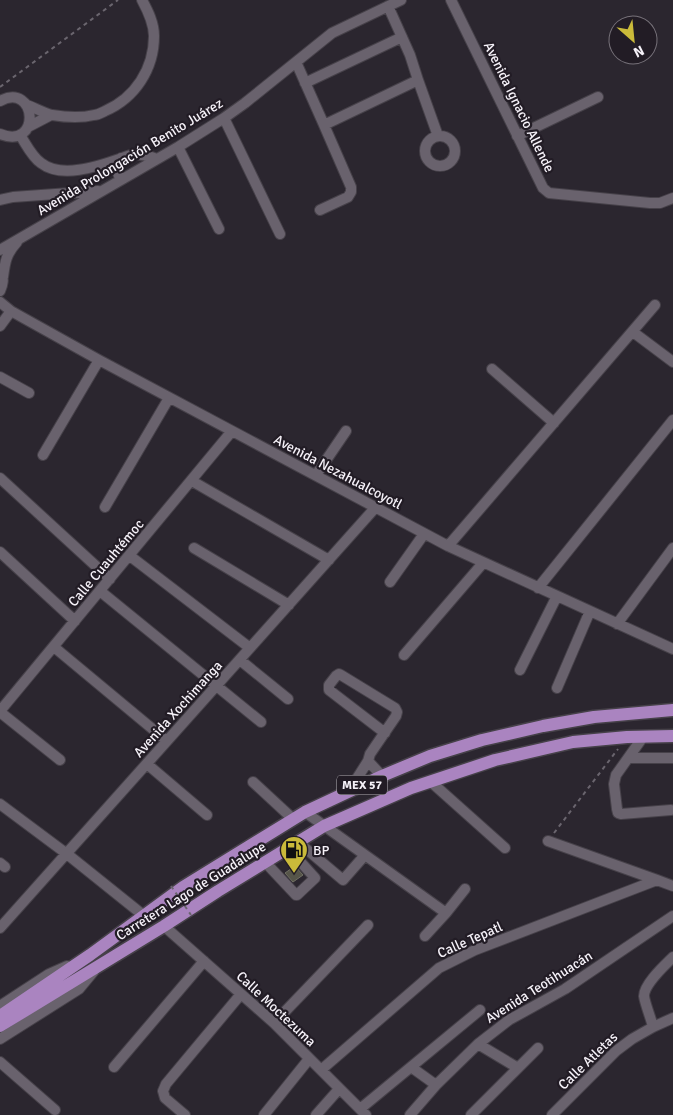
<svg xmlns="http://www.w3.org/2000/svg" width="673" height="1115" font-family="Signika,sans-serif">
	<style>
		.building { fill: #565549; stroke: #706f63 }
		.lines { fill: none; stroke-linecap: round; stroke-linejoin: round }
		.minor-casing { stroke: #464149; stroke-width: 12 }
		.major-casing { stroke: #464149; stroke-width: 15 }
		.path { stroke: #6a656e; stroke-width: 2; stroke-dasharray: 4 4; stroke-linecap: butt }
		.minor { stroke: #69626d; stroke-width: 10 }
		.major { stroke: #aa84c0; stroke-width: 12 }
		.path-bridge { stroke: #6a656e; stroke-width: 2; stroke-dasharray: 4 4; stroke-linecap: butt }
		.labels { text-anchor: middle; dominant-baseline: central; stroke-width: 4.5; stroke-linejoin: round; paint-order: stroke }
		.shield { fill: #221c25; stroke: #b6b2b9; stroke-width: 1 }
		.shield-label { font-size: 12px; font-weight: bold; fill: #f6f2f9 }
		.street-label { font-size: 14px; fill: #f6f2f9; stroke: #221c25 }
		.poi-label { font-size: 14px; fill: #f6f2f9; stroke: #221c25; text-anchor: start }
	</style>
	<rect width="100%" height="100%" fill="#2b262f"/>
	<path class="building" d="M295,866L303,875L293,882L285,873Z"/>
	<g class="lines">
		<defs>
			<path id="minor" d="M451,0L543,188L549,193L650,203H660L673,198
				M296,62L324,125
				M418,80L438,136
				M305,83L402,37
				M0,101C37,81 42,151 0,134
				M27,105C35,108 44,113 52,115C64,117 82,118 94,115C98,115 101,113 105,111C135,98 154,69 154,36C154,23 148,11 142,0
				M224,118L280,234
				M28,127L51,115
				M20,135C26,144 32,157 41,163C64,181 106,163 131,155C141,154 148,155 157,159
				M517,136L598,97
				M425 151a15 15 0 1 1 30 0a15 15 0 1 1-30 0Z
				M178,147L219,229
				M121,180C116,172 117,167 121,158
				M0,200L13,197L98,191
				M320,210L348,197L351,192V187L324,125L418,80L410,55L388,6
				M0,250L178,147L224,118L245,103L332,33L401,0
				M3,277C5,262 6,254 17,242
				M0,291C3,284 4,279 1,272
				M0,302L11,311L99,360L448,546L673,649
				M0,326L11,311
				M633,332L673,362
				M492,369L554,423
				M0,377L29,393
				M43,455L99,360
				M316,475L346,431
				M0,478L110,579
				M192,481L329,560
				M105,507L169,398
				M448,546L655,305
				M194,548L289,605
				M0,552L75,621
				M130,556L250,648
				M390,582L424,534
				M538,588L673,420
				M100,591L261,722
				M617,624L673,548
				M54,647L167,741
				M404,655L483,563
				M240,660L288,699
				M520,670L557,596
				M557,688L590,611
				M0,711L232,431
				M0,712L60,760
				M643,737L616,775L614,784L617,809L618,813L621,814L671,810
				M628,758H673
				M368,761L382,776
				M147,764L207,815
				M430,781L505,848
				M253,782L293,819
				M349,791L368,761L370,754L396,716L397,712L395,708L341,675L339,674L336,676L329,685V690L385,733
				M0,804L67,854L143,915
				M305,812L446,913
				M548,841L657,880L673,886
				M298,842L343,880L365,855
				M265,862L296,895H297L315,878L288,848
				M0,863L5,867
				M164,926L274,1023L366,1115
				M0,928L375,508
				M425,936L446,913L465,889
				M0,1006L49,974L67,966
				M274,1023L368,925
				M653,1027C651,1018 645,1004 644,996C644,984 665,965 673,957
				M0,1039L79,989L94,971
				M478,1044L518,1068
				M0,1062L55,1110
				M114,1067L204,961
				M411,1067L436,1085
				M321,1070L439,968L475,950L657,880
				M360,1109L480,1010
				M185,1115L165,1098L163,1091L166,1084L241,994
				M264,1115L309,1059
				M316,1115L339,1089
				M410,1115L436,1085L478,1044L509,1020L565,989L673,916
				M471,1115L538,1048
				M552,1115L616,1051L632,1039L653,1027L673,1018"/>
			<path id="major" d="M0,1016L90,955L183,887L305,812L382,776L430,756L482,740L543,726L594,717L673,710
				M0,1026L164,926L218,891L324,826L411,788L495,760L573,742L627,737L673,736"/>
		</defs>
		<use href="#minor" class="minor-casing"/>
		<use href="#major" class="major-casing"/>
		<path class="path" d="M0,87L118,0
			M554,833L618,749"/>
		<use href="#minor" class="minor"/>
		<use href="#major" class="major"/>
		<path class="path-bridge" d="M171,886L191,915"/>
	</g>
	<defs>
		<symbol id="fuel-pin" viewBox="-11 -11 22 30"><path d="M0 17L-7.5 6A9.5 9.5 0 1 1 7.5 6Z" fill="#caba3a" stroke="#221c25"/><path d="M-5.5-6h7V0h2V4h1.3V-2.5L3-4.5l.8-.8L6-3V5H2.5V1h-1V6h-7ZM-4.2-4.7v3.2H.2V-4.7Z" fill="#111"/></symbol>
	</defs>
	<g fill-rule="evenodd">
		<use href="#fuel-pin" x="278" y="834" width="32" height="43"/>
	</g>
	<g class="labels">
		<rect class="shield" x="337" y="775.5" width="50" height="19" rx="4"/>
		<g class="shield-label">
			<text x="362" y="785">MEX 57</text>
		</g>
		<g class="street-label">
			<text transform="translate(519 107) rotate(64)">Avenida Ignacio Allende</text>
			<text transform="translate(130 157) rotate(-31)">Avenida Prolongación Benito Juárez</text>
			<text transform="translate(338 472) rotate(28)">Avenida Nezahualcoyotl</text>
			<text transform="translate(106 563) rotate(-50)">Calle Cuauhtémoc</text>
			<text transform="translate(178 709) rotate(-48)">Avenida Xochimanga</text>
			<text transform="translate(191 891) rotate(-32)">Carretera Lago de Guadalupe</text>
			<text transform="translate(470 940) rotate(-24)">Calle Tepatl</text>
			<text transform="translate(539 987) rotate(-32)">Avenida Teotihuacán</text>
			<text transform="translate(276 1009) rotate(43)">Calle Moctezuma</text>
			<text transform="translate(588 1061) rotate(-44)">Calle Atletas</text>
		</g>
		<g class="poi-label">
			<text x="313" y="850">BP</text>
		</g>
	</g>
	<g transform="translate(633 40) rotate(153)"><circle r="24" fill="#221c25" stroke="#77727a"/>
	<path d="M0-4L9 19L0 12L-9 19Z" fill="#caba3a"/>
	<text y="-8" font-size="14" font-weight="bold" text-anchor="middle" fill="#f6f2f9">N</text>
	</g>
</svg>
